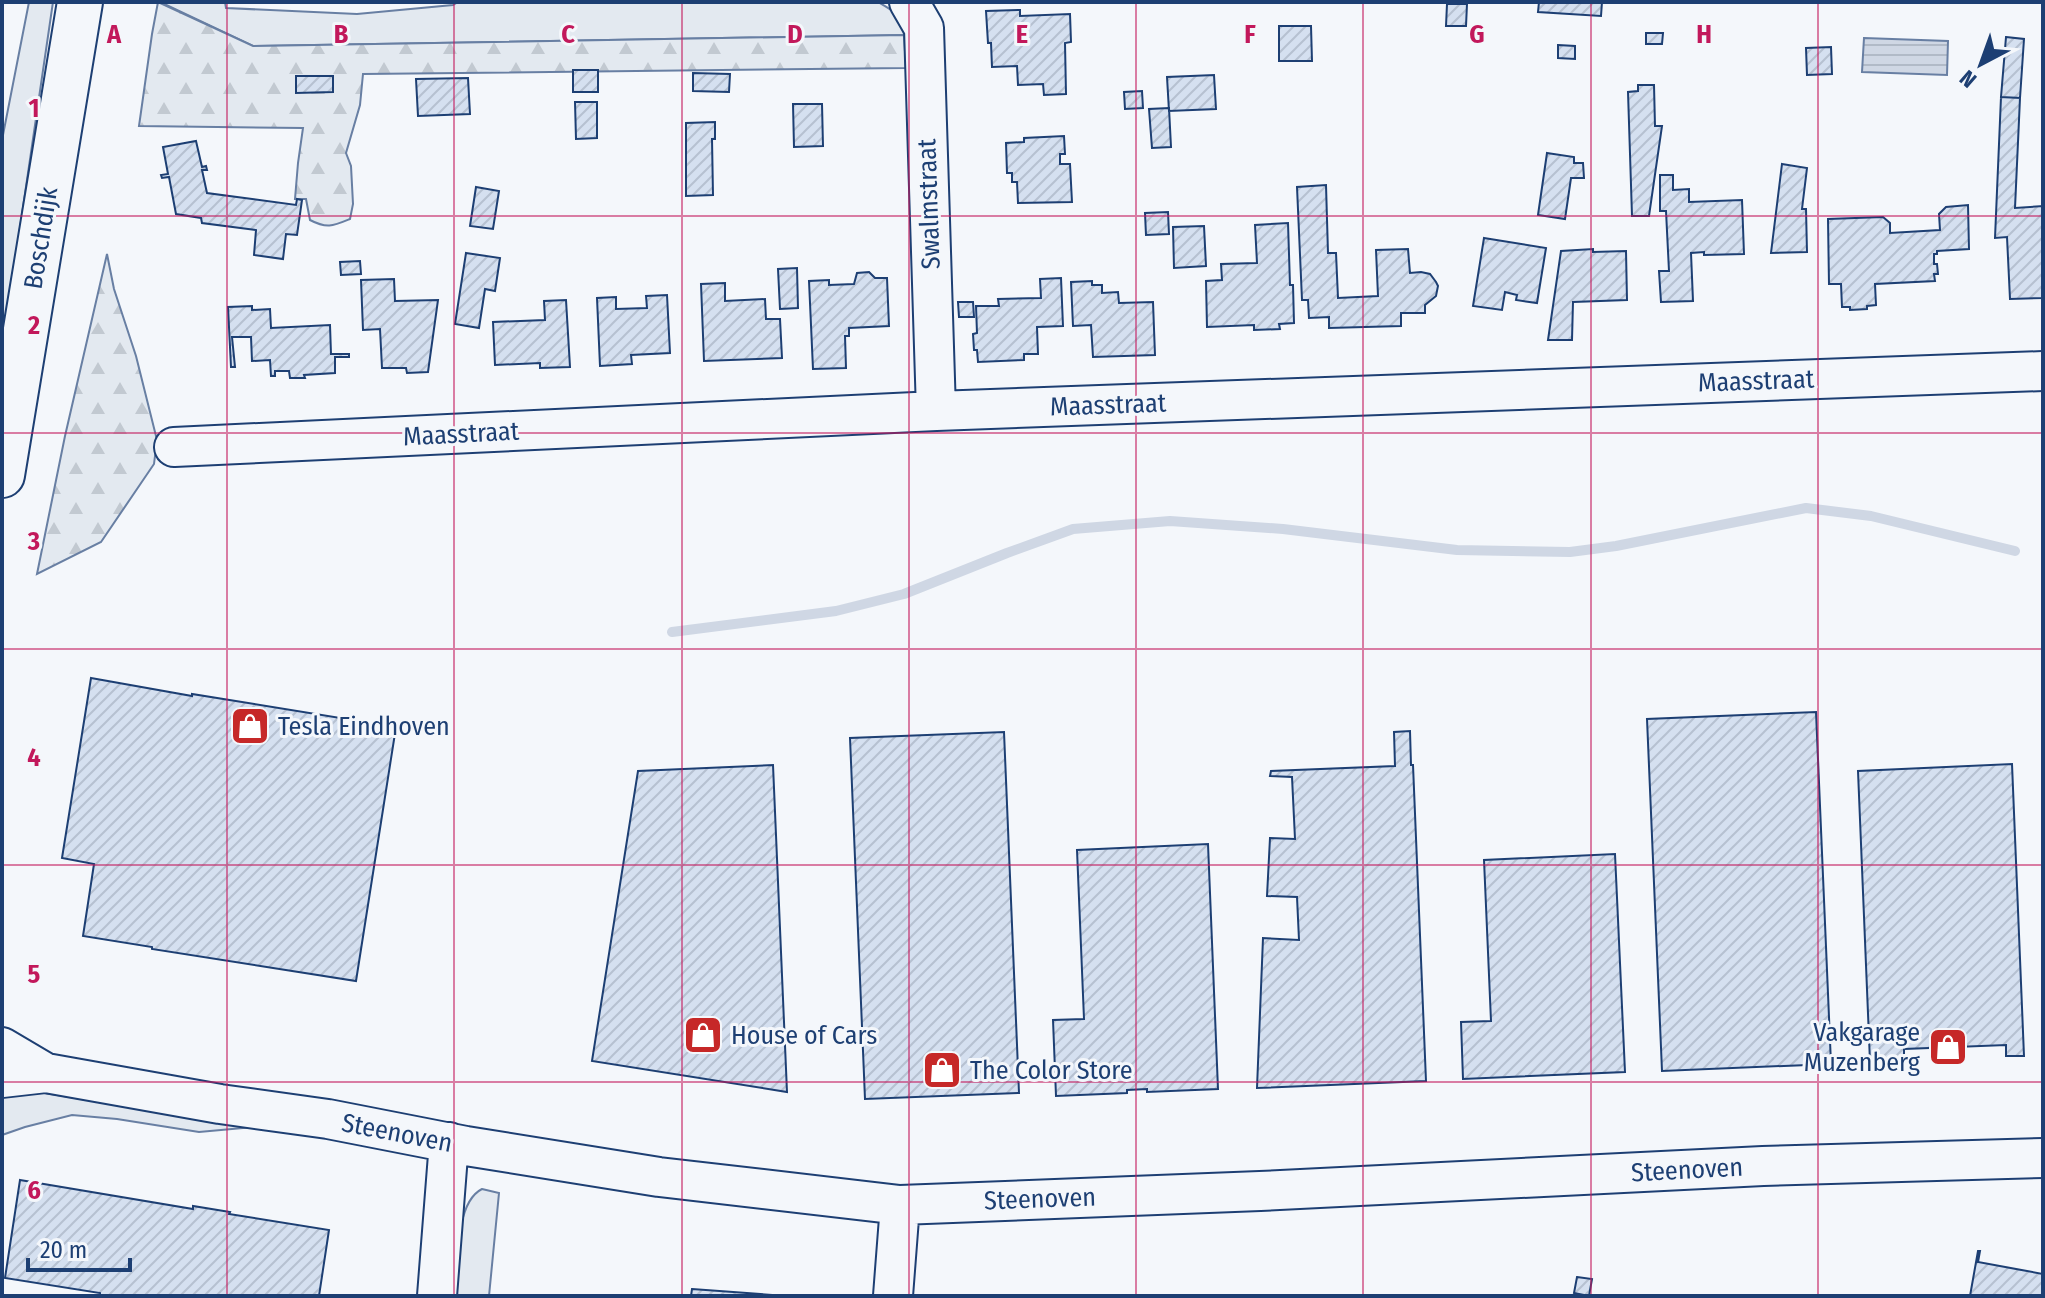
<svg xmlns="http://www.w3.org/2000/svg" width="2045" height="1298" font-family="'Fira Sans Condensed',sans-serif">
	<style>
		.grass { fill: #e3e9f0; stroke: #687fa3; stroke-width: 2 }
		.forest { fill: url(#forest-firs); stroke: #687fa3; stroke-width: 2 }
		.water { fill: url(#water-rules); stroke: #687fa3; stroke-width: 2 }
		.lines { fill: none; stroke-linecap: round; stroke-linejoin: round }
		.stream { stroke: #cfd7e4; stroke-width: 10 }
		.building { fill: url(#building-hatch); stroke: #1d3f73; stroke-width: 2 }
		.minor-casing { stroke: #1d3f73; stroke-width: 42 }
		.major-casing { stroke: #1d3f73; stroke-width: 48 }
		.minor { stroke: #f4f7fb; stroke-width: 38 }
		.major { stroke: #f4f7fb; stroke-width: 44 }
		.grid { fill: none; stroke: #c2185b; stroke-width: 2; stroke-opacity: 0.55 }
		.labels { text-anchor: middle; dominant-baseline: central; stroke-width: 6; stroke-linejoin: round; paint-order: stroke }
		.street-label { font-size: 26px; fill: #1d3f73; stroke: #f4f7fb }
		.poi-label { font-size: 26px; fill: #1d3f73; stroke: #f4f7fb; text-anchor: start }
		.grid-label { font-size: 26px; text-anchor: middle; font-weight: bold; fill: #c2185b; stroke: #f4f7fb; stroke-width: 6; stroke-linejoin: round; paint-order: stroke }
	</style>
	<defs>
		<pattern id="forest-firs" width="22" height="20" patternUnits="userSpaceOnUse" patternTransform="scale(2)"><rect width="22" height="20" fill="#e3e9f0"/><path d="M5 1l3.5 6h-7zM16 11l3.5 6h-7z" fill="#c2c9d1"/></pattern>
		<pattern id="water-rules" width="6" height="5" patternUnits="userSpaceOnUse" patternTransform="scale(2)"><rect width="6" height="5" fill="#cfd7e4"/><path d="M0 2.5h6" fill="none" stroke="#b1bac7"/></pattern>
		<pattern id="building-hatch" width="6" height="6" patternUnits="userSpaceOnUse" patternTransform="scale(2)"><rect width="6" height="6" fill="#d5e0f0"/><path d="M-1 1l2-2M0 6l6-6M5 7l2-2" fill="none" stroke="#b6c1d1"/></pattern>
	</defs>
	<rect width="100%" height="100%" fill="#f4f7fb"/>
	<path class="grass" d="M29,2H53L2,351V140Z
		M160,2H225L226,8L357,14L453,5L458,2H878C894,11 904,16 904,35L253,46Z
		M26,1090L254,1127L199,1132L117,1119L72,1115L25,1127L2,1135V1094Z
		M482,1189L499,1193L489,1296H455C458,1267 454,1203 482,1189Z"/>
	<path class="forest" d="M158,2L253,46L904,35L906,68L363,74L360,105L346,153L351,166L353,204L350,219C333,226 327,229 310,220L306,199H295L298,163L303,128L139,126L152,34Z
		M107,254L114,289L136,356L157,440L154,464L101,542L37,574L65,436Z"/>
	<path class="water" d="M1864,38L1948,41L1947,75L1862,72Z"/>
	<g class="lines">
		<path class="stream" d="M672,632L836,611L904,594L1007,553L1073,529L1170,521L1283,529L1457,550L1570,552L1616,546L1806,508L1871,516L2015,551"/>
	</g>
	<path class="building" d="M1539,2H1602L1601,16L1538,12Z
		M1447,4H1467L1466,26H1446Z
		M1020,10V16L1070,14L1071,42L1065,43L1066,94L1044,95L1043,84L1018,85L1017,66L992,67L991,43H988L986,11Z
		M1279,26H1311L1312,61H1279Z
		M1646,33H1663L1662,44H1646Z
		M2006,37L2024,39L2020,98L2001,97Z
		M1558,45L1575,46V59L1558,58Z
		M1831,47L1832,74L1807,75L1806,48Z
		M573,70H598V92H573Z
		M693,73L730,74L729,92L693,91Z
		M1214,75L1216,109L1169,111L1167,77Z
		M296,76H333V92L296,93Z
		M468,78L470,114L418,116L416,79Z
		M1638,85H1654L1655,126H1662L1649,216H1632L1628,92L1638,91Z
		M1142,91L1143,108L1125,109L1124,92Z
		M2001,97L2020,98L2015,208L2043,206V298L2010,299L2007,237L1995,238Z
		M575,102H597V138L576,139Z
		M793,104H822L823,146L794,147Z
		M1169,108L1171,147L1152,148L1149,109Z
		M715,122V139H712L713,195L686,196V123Z
		M1064,136L1065,154H1060V164H1070L1072,202L1018,203L1017,182H1012V173H1007L1006,143L1024,142V138Z
		M196,141L202,167L206,166L207,170H202L207,193L296,205L297,199L302,200L297,235L286,234L283,259L254,255L256,230L202,223L201,218L176,214L169,177L162,178L161,175L168,174L163,147Z
		M1547,153L1574,157V163H1583L1584,178H1571L1565,219L1538,215Z
		M1782,164L1807,168L1802,209H1806L1807,252L1771,253Z
		M1660,175H1673V190L1689,189V202L1742,200L1744,254L1704,255V252L1691,253L1693,301L1661,302L1659,271H1669L1666,211H1660Z
		M1326,185L1328,253H1336L1338,298L1378,296L1376,250L1408,249L1410,273L1421,272L1430,274L1436,282L1438,286L1436,296L1425,305V313H1401V326L1329,328V317L1309,318L1308,300H1302L1297,187Z
		M476,187L499,191L493,229L470,226Z
		M1968,205L1969,249L1937,251V254H1934V264H1937L1938,274H1934L1935,281L1875,284L1876,305L1867,306V309L1850,310V307H1842L1841,284H1829L1828,219L1883,217L1890,223V233L1940,230L1939,214L1946,207Z
		M1168,212L1169,234L1146,235L1145,213Z
		M1288,223L1290,285H1293L1294,323L1279,324L1280,329L1254,330V325L1207,327L1206,281L1222,280L1221,264L1257,263L1255,225Z
		M1204,226L1206,266L1174,268L1173,227Z
		M1484,238L1546,248L1537,303L1516,300L1517,295L1505,292L1502,310L1473,306Z
		M1593,249V252L1626,251L1627,300L1573,302L1572,340H1548L1561,251Z
		M466,253L500,258L495,291L485,289L479,328L455,324Z
		M360,261L361,274L341,275L340,262Z
		M797,268L798,308L780,309L778,269Z
		M869,272L875,278H887L889,326L849,328V336H845L846,368L813,369L809,281L829,280V285L854,284L857,273Z
		M1061,278L1063,326L1037,327L1038,354H1024V360L978,362L977,350H974L973,334L977,333L976,306H999L998,299L1041,298L1040,279Z
		M394,279L395,301L438,300L428,372L407,373L406,368H382L380,329L363,330L361,280Z
		M1092,281V285H1102V293L1118,292L1119,303L1153,302L1155,355L1093,357L1091,325L1073,326L1071,282Z
		M725,283V301L765,299L766,319H780L782,358L704,361L701,284Z
		M667,295L670,353L631,355L632,364L600,366L597,298L616,297V309L647,308L646,296Z
		M566,300L570,367L540,368V363L495,365L493,322L545,320L544,301Z
		M958,302H973L974,317H959Z
		M252,306V310L270,309L271,328L330,325L331,354H349V357H335V373L304,375L305,378H290L289,371H275V376H271L270,360L252,361L251,337H232L235,367H231L228,307Z
		M91,678L192,696V694L396,727L356,981L152,949V947L83,936L94,864L62,858Z
		M1816,712L1831,1064L1662,1071L1647,719Z
		M1410,731L1411,765H1413L1426,1081L1257,1088L1263,938L1299,940L1297,897L1267,896L1270,838L1295,839L1292,777L1270,776L1271,771L1395,766L1394,732Z
		M1004,732L1019,1093L865,1099L850,738Z
		M2012,764L2024,1056H2006V1045L1904,1049V1061L1870,1062L1858,771Z
		M773,765L787,1092L592,1061L638,771Z
		M1208,844L1218,1089L1147,1092V1089L1127,1090V1093L1056,1096L1053,1020L1084,1019L1077,850Z
		M1615,854L1625,1072L1463,1079L1461,1022L1491,1021L1484,860Z
		M20,1180L193,1209V1206L230,1212L229,1214L329,1230L319,1296H100V1293L5,1278Z
		M1978,1251H1980L1978,1262L2043,1274V1296H1970Z
		M1577,1277L1592,1279L1589,1296L1574,1293Z
		M692,1289L786,1296H691Z"/>
	<g class="lines">
		<defs>
			<path id="minor" d="M909,2L924,28L936,411
				M174,447L936,411L2043,371
				M2,1047L46,1073
				M2,1078L46,1073L220,1104L328,1119L466,1146L659,1177L900,1205L1260,1191L1763,1166L2043,1158
				M437,1296L449,1142
				M893,1296L900,1205"/>
			<path id="major" d="M2,475L80,2"/>
		</defs>
		<use href="#minor" class="minor-casing"/>
		<use href="#major" class="major-casing"/>
		<use href="#minor" class="minor"/>
		<use href="#major" class="major"/>
	</g>
	<path class="grid" d="M227,2V1296M454,2V1296M682,2V1296M909,2V1296M1136,2V1296M1363,2V1296M1591,2V1296M1818,2V1296M2,216H2043M2,433H2043M2,649H2043M2,865H2043M2,1082H2043"/>
	<defs>
		<symbol id="shop-square" viewBox="-11 -11 22 22"><rect x="-9" y="-9" width="18" height="18" rx="4" fill="#c62828" stroke="#f4f7fb"/><path d="M-5-2.5h2.3a2.7 3.5 0 0 1 5.4 0H5L5.5 6h-11ZM-1.5-2.5h3a1.5 2.3 0 0 0-3 0Z" fill="#fff"/></symbol>
	</defs>
	<g fill-rule="evenodd">
		<use href="#shop-square" x="228" y="704" width="44" height="44"/>
		<use href="#shop-square" x="681" y="1013" width="44" height="44"/>
		<use href="#shop-square" x="1926" y="1025" width="44" height="44"/>
		<use href="#shop-square" x="920" y="1048" width="44" height="44"/>
	</g>
	<g class="labels">
		<g class="street-label">
			<text transform="translate(929 204) rotate(-92)">Swalmstraat</text>
			<text transform="translate(41 238) rotate(-81)">Boschdijk</text>
			<text transform="translate(1756 381) rotate(-2)">Maasstraat</text>
			<text transform="translate(1108 405) rotate(-2)">Maasstraat</text>
			<text transform="translate(461 434) rotate(-3)">Maasstraat</text>
			<text transform="translate(397 1133) rotate(11)">Steenoven</text>
			<text transform="translate(1687 1170) rotate(-3)">Steenoven</text>
			<text transform="translate(1040 1199) rotate(-2)">Steenoven</text>
		</g>
		<g class="poi-label">
			<text x="278" y="726">Tesla Eindhoven</text>
			<text x="1920" y="1032" text-anchor="end">Vakgarage<tspan x="1920" dy="30">Muzenberg</tspan></text>
			<text x="731" y="1035">House of Cars</text>
			<text x="970" y="1070">The Color Store</text>
		</g>
	</g>
	<g class="grid-label">
		<text x="114" y="43">A</text>
		<text x="341" y="43">B</text>
		<text x="568" y="43">C</text>
		<text x="795" y="43">D</text>
		<text x="1022" y="43">E</text>
		<text x="1250" y="43">F</text>
		<text x="1477" y="43">G</text>
		<text x="1704" y="43">H</text>
		<text x="34" y="117">1</text>
		<text x="34" y="334">2</text>
		<text x="34" y="550">3</text>
		<text x="34" y="766">4</text>
		<text x="34" y="983">5</text>
		<text x="34" y="1199">6</text>
	</g>
	<rect width="2045" height="1298" fill="none" stroke="#1d3f73" stroke-width="8"/>
	<g transform="translate(1981 64) rotate(221)" stroke="#f4f7fb" stroke-width="6" paint-order="stroke">
	<path d="M0-6L14 30L0 20L-14 30Z" fill="#1d3f73"/>
	<text y="-12" font-size="22" font-weight="bold" text-anchor="middle" fill="#1d3f73">N</text>
	</g>
	<path d="M28 1258v12h102v-12" fill="none" stroke="#1d3f73" stroke-width="4"/>
	<text x="40" y="1258" font-size="24" fill="#1d3f73" stroke="#f4f7fb" stroke-width="6" paint-order="stroke">20 m</text>
</svg>
